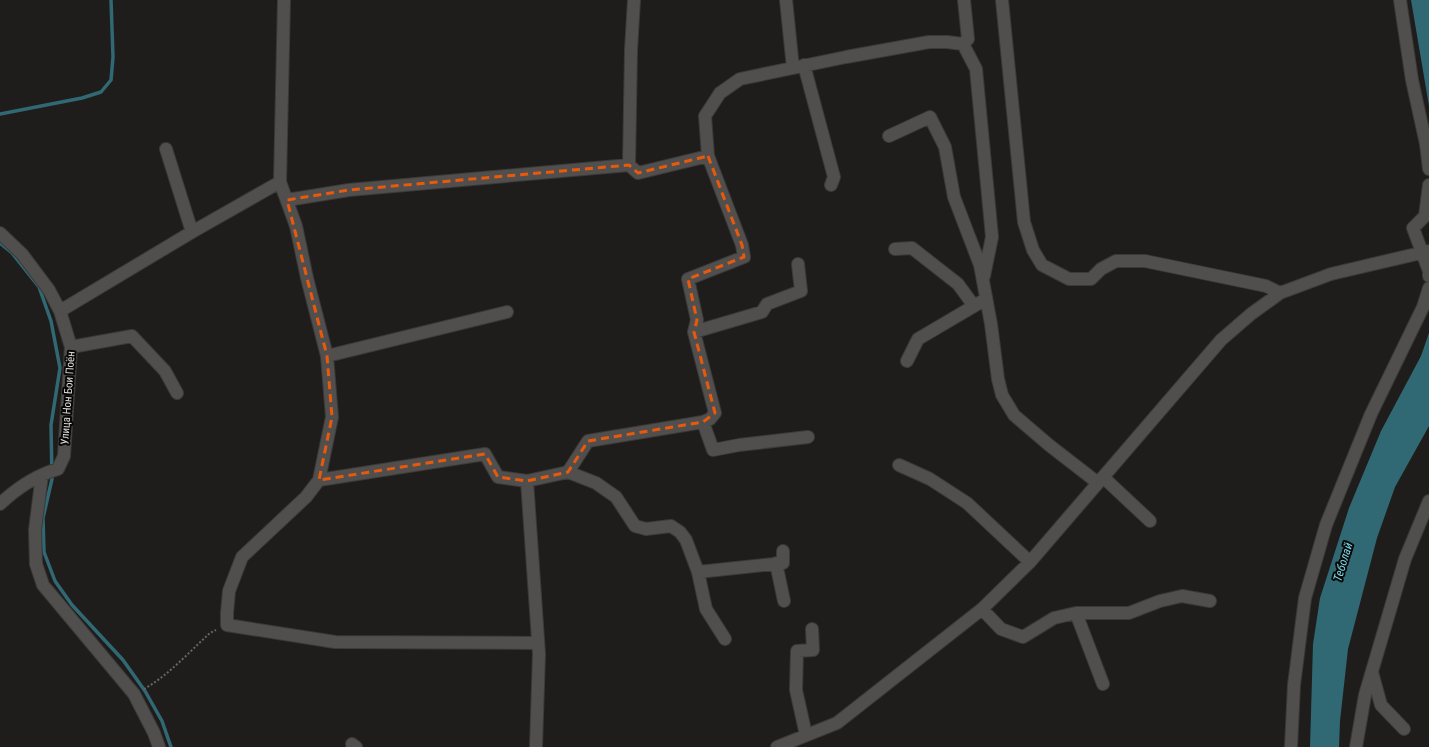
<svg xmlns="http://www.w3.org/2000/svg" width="1429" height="747" font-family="'Roboto Condensed',sans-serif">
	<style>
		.water { fill: #306973 }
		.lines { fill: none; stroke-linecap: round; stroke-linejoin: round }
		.stream { stroke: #306973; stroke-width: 3.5 }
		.minor-casing { stroke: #3c3a39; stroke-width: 14 }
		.path { stroke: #686664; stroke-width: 2; stroke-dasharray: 2 2; stroke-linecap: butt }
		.minor { stroke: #514f4d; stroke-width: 12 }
		.marked { fill: none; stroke: #e8590c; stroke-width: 3; stroke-dasharray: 8 5; stroke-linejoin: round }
		.labels { text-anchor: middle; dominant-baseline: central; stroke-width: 4; stroke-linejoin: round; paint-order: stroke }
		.street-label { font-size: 11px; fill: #dcdad9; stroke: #080707 }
		.water-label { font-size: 12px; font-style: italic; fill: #7ddaeb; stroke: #080707 }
	</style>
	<rect width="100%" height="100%" fill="#1f1d1b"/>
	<path class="water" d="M1411,0H1429V106Z
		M1429,333V426L1395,487L1377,538L1348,649L1340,721L1339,747H1310L1313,644L1320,598L1349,508L1381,431L1421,356Z"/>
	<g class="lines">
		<path class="stream" d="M0,114L82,98L101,92L111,80L113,57L111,0
			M0,243L12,253L39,287L51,321L60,368L51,425L52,479L43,518L44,552L55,581L72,605L123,660L145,691L162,721L171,747"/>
		<defs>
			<path id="minor" d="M284,0L280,182L296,226L307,278L327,356L332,417L319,480L306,497L242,557L229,591L227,613V625L335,642L538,643
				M786,0L793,68
				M1002,0L1024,222L1033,250L1042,265L1069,279H1091L1101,269L1116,261H1145L1266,286L1280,293
				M1400,0L1412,80L1426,144L1429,169
				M963,44L976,69L992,237L984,276
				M804,65L834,177L831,185
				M889,136L930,117L945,147L954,197L980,265L991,324L998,379L1002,395L1014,415L1049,445L1098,483
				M166,149L192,232
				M629,165L631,50L634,0
				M1429,185L1425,216L1413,228L1429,271V276
				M287,200L349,190L629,165L638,173L708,156
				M0,233L22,254L49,290L60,311L71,347L64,456L58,469C37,475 16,489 0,504
				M895,249L912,248L958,284L974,306
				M60,311L192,232L280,182
				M694,332L762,312L767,304L801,291L798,264
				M71,347L132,336L165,371L177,393
				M327,356L507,312
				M907,361L918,339L986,299
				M703,422L713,450L739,445L808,437
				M899,465L930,479L967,503L1030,562
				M568,472L596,483L616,497L635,526L646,529L671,526L680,532L686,540L698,572L783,563V551
				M42,475L35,530L36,564L43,585L134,694L154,733L159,747
				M1103,477L1150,521
				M319,480L485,454L498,477L527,481L568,472L588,441L703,422L710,419L715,413L694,332L697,320L688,279L744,257L742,245L708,156L705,116L720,93L740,79L846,57L929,42H947L963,44L968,39L964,0
				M527,481L539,654L536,747
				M776,563L784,601
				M698,572L706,609L725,639
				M982,609L1001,629L1023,637L1054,618L1076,613H1129L1160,601L1182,596L1210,601
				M1076,613L1103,684
				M1372,672L1381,705L1404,729
				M806,735L796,690L797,651L813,650L812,629
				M352,744L356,747
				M777,747L837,723L982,609L1030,562L1221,340L1251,314L1280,293L1331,274L1429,251
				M1291,747L1294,685L1305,598L1326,525L1371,414L1423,307L1429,288
				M1356,747L1365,695L1405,559L1429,501"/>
		</defs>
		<use href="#minor" class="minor-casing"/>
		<path class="path" d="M144,689C169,675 189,652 210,633L216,630"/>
		<use href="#minor" class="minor"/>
	</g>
	<path class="marked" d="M708,156L742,245L744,257L688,279L697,320L694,332L715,413L703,422L588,441L568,472L527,481L498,477L485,454L319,480L332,417L327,356L287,200L349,190L629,165L638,173Z"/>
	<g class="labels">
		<g class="street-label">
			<text transform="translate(68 398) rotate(-86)">Улица Нон Бои Поён</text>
		</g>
		<g class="water-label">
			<text transform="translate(1343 562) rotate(-73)">Теболай</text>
		</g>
	</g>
</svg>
